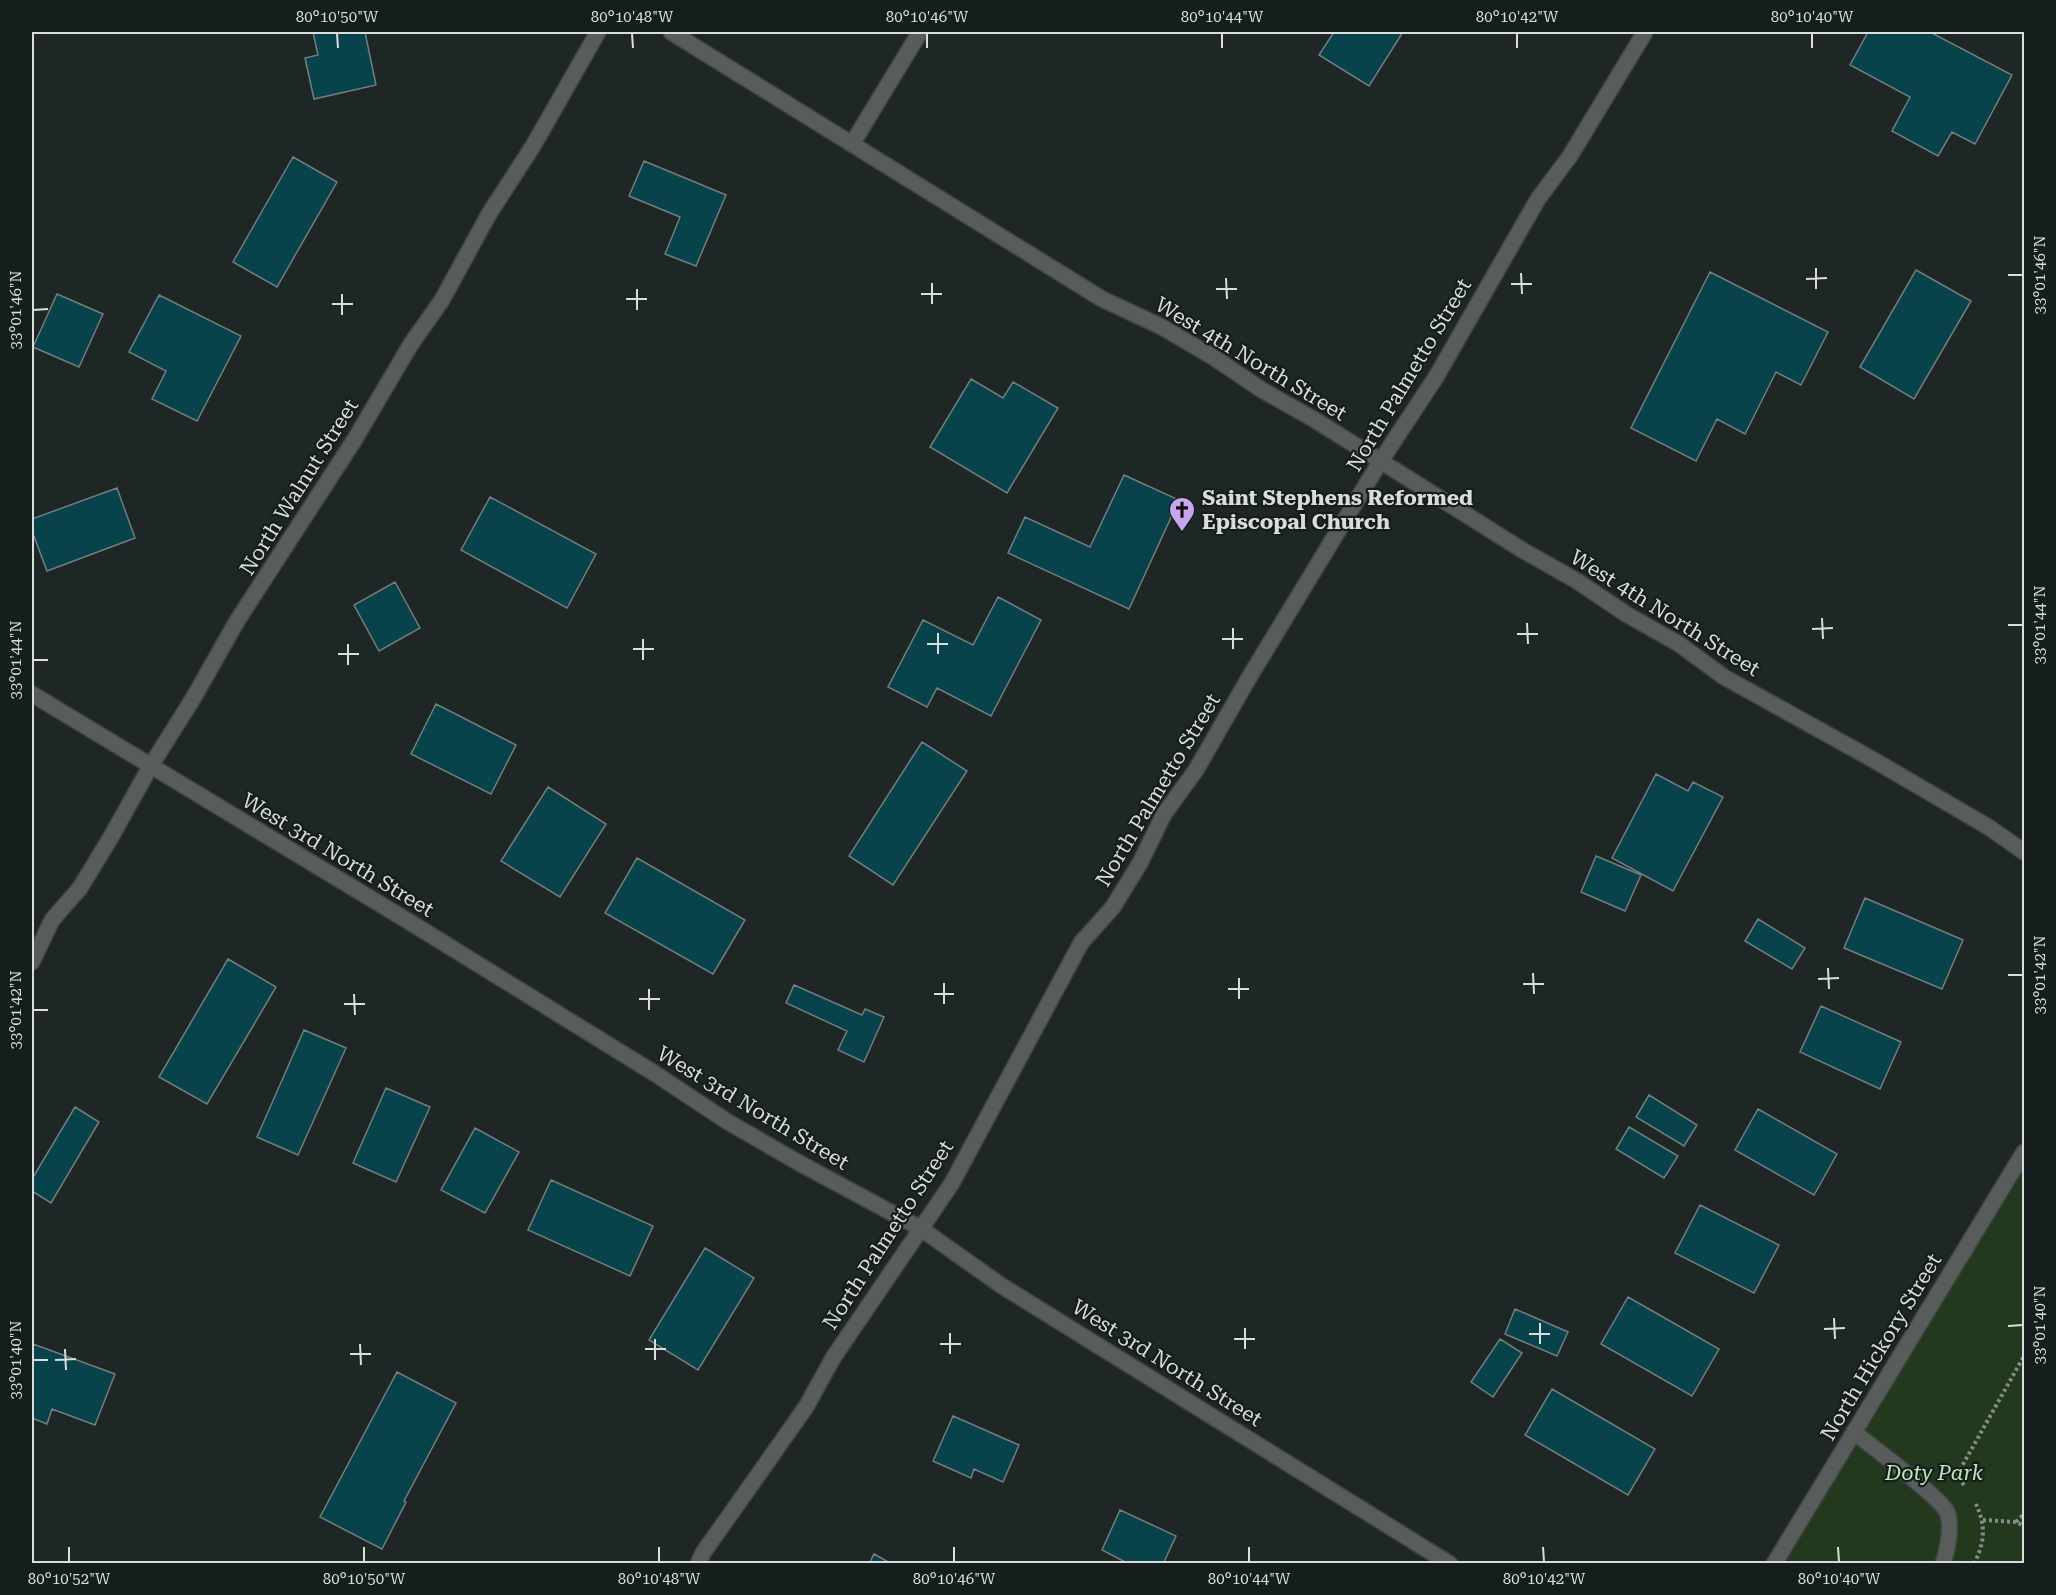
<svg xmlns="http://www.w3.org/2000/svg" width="2056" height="1595" font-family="'Roboto Serif',serif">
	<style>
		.green { fill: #23391d }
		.building { fill: #08424b; stroke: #737d7e; stroke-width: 1.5 }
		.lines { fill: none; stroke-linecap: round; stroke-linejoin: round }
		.service-casing { stroke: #3d4443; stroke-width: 18 }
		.minor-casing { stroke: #3d4443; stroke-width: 18 }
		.path { stroke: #858c8b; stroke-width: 4; stroke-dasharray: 3 3; stroke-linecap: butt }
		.service { stroke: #585c5a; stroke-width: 15 }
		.minor { stroke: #585c5a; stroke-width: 15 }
		.ticks { fill: none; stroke: #d9dedd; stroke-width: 2 }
		.labels { text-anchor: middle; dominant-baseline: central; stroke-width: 4.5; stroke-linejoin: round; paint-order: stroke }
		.street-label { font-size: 21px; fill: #d9dedd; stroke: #161e1d }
		.poi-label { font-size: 21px; font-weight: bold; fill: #d9dedd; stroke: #161e1d; text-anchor: start }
		.park-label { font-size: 21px; font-style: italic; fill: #bde9b2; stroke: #161e1d }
		.neatline { fill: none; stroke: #d9dedd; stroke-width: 2 }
		.ticks-label { font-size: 15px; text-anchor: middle; fill: #d9dedd }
	</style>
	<rect width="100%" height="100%" fill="#1f2726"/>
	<path class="green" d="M2024,1152V1563H1774Z"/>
	<path class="building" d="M313,32H365L376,85L314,99L305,58L318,55Z
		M1334,32H1403L1369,86L1319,55Z
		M1868,32H1930L2012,75L1975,144L1952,132L1938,156L1892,131L1910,97L1850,65Z
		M293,157L337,182L277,287L233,262Z
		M644,161L726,195L696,266L665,254L680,217L629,196Z
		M1916,270L1971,301L1914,399L1860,367Z
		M1710,272L1828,332L1801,385L1776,372L1745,434L1717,419L1696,461L1631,428Z
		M57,294L103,314L79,367L33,347Z
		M159,295L241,336L197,421L152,399L166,371L129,352Z
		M971,379L1003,398L1013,382L1058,408L1007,493L930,447Z
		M1124,475L1179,500L1129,609L1008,553L1025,517L1090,547Z
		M117,488L135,538L47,571L32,531V519Z
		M490,497L596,554L567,608L461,550Z
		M395,582L420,628L379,651L354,605Z
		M998,597L1041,620L991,716L937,688L927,707L888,687L923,620L973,645Z
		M436,704L516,745L491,794L411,754Z
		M922,742L967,771L893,885L849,856Z
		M1656,774L1688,791L1693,782L1723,797L1673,891L1612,858Z
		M548,787L606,824L560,897L501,861Z
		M1596,856L1641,875L1625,911L1581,892Z
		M637,858L745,920L713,974L605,913Z
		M1865,898L1963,940L1942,989L1844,948Z
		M1758,919L1805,948L1792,969L1745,941Z
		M228,959L276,987L207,1104L159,1077Z
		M794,985L862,1015L865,1009L884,1017L864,1062L838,1050L847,1031L786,1003Z
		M1821,1006L1901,1042L1880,1089L1800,1052Z
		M304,1030L346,1048L298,1155L257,1137Z
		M386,1088L430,1107L396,1182L353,1163Z
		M1649,1095L1697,1125L1684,1146L1636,1117Z
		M75,1107L99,1122L51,1203L32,1191V1179Z
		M1758,1109L1837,1154L1814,1195L1735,1150Z
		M1629,1127L1678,1156L1664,1178L1616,1149Z
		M475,1128L519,1152L485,1213L441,1190Z
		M551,1180L653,1226L630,1276L528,1230Z
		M1700,1205L1779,1245L1754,1293L1675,1253Z
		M705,1248L754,1278L698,1370L649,1340Z
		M1628,1297L1719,1349L1692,1396L1601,1344Z
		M1515,1309L1568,1332L1557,1356L1505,1334Z
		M1500,1339L1522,1353L1493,1397L1471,1382Z
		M33,1344L115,1374L95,1425L52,1409L47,1424L32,1418Z
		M397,1372L456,1403L404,1501L406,1502L382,1549L320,1517Z
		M1552,1389L1655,1449L1628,1495L1525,1435Z
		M953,1416L1019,1445L1003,1482L974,1469L971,1478L933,1461Z
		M1120,1510L1176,1536L1163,1564H1129L1102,1550Z
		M874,1554L892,1564H869Z"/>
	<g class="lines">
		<defs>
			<path id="service" d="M852,144L920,32
				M1854,1432C1872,1447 1939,1496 1947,1512C1953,1527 1947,1550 1943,1564"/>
			<path id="minor" d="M671,32L1102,299L1160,326L1213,357L1262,390L1315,420L1524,551L1577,581L1626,614L1679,644L1724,677L1872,759L1990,828L2024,852
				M32,694L408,921L654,1073L728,1122L801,1164L920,1228L1002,1286L1450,1564
				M32,962L52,920L80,888L111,837L150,767L194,697L237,621L355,439L411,344L442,300L489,214L533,146L598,32
				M698,1564L703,1553L806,1407L833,1358L952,1183L1081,943L1113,907L1140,863L1164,814L1196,770L1250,676L1380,462L1436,377L1538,199L1570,156L1645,32
				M1774,1564L2024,1152"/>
		</defs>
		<use href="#service" class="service-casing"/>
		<use href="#minor" class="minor-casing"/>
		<path class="path" d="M1964,1485L1957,1475L2024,1356
			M1983,1520L2016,1522L2024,1526
			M2016,1522L2024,1514
			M1974,1564C1985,1542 1986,1526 1976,1504"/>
		<use href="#service" class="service"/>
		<use href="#minor" class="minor"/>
	</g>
	<path class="ticks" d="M337,33L338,48M632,33L633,48M927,33V48M1222,33V48M1517,33V48M1812,33V48M1816,268V289M1521,273L1522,294M2008,275H2023M1226,278L1227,299M1806,279L1827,278M932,283V304M1511,284H1532M637,289V310M1216,289H1237M342,294V315M921,294H942M626,299H647M332,304H353M33,310L48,309M1822,618L1823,639M1527,623L1528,644M2008,625H2023M1233,628V649M1812,629L1833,628M938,633V654M1517,634H1538M643,639V660M1222,639H1243M348,644V665M927,644H948M633,649H654M338,654H359M33,660H48M1828,968L1829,989M1533,973L1534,994M2008,975H2023M1239,978V999M1818,979L1839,978M944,983V1004M1523,984H1544M649,989V1010M1228,989H1249M354,994L355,1015M934,994H954M639,999H660M344,1004H365M33,1010H48M1834,1318L1835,1339M1540,1323V1344M2008,1326L2023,1325M1245,1328V1349M1824,1329L1845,1328M950,1333V1354M1529,1334H1550M655,1339V1360M1234,1339H1255M360,1344L361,1365M940,1344H961M65,1349L66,1370M645,1349H666M350,1354H371M33,1360H48M55,1360L76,1359M69,1547V1562M364,1547V1562M659,1547V1562M954,1547V1562M1249,1547V1562M1543,1547L1544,1562M1838,1547L1839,1562"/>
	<defs>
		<symbol id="church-pin" viewBox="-11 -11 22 30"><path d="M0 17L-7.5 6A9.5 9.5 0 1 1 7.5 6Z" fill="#c7a6ef" stroke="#161e1d"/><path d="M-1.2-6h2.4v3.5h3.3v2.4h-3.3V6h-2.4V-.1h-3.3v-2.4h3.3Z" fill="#111"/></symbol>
	</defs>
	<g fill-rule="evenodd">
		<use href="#church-pin" x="1167" y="495" width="30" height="40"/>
	</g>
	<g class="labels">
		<g class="street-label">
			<text transform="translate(1251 359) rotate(31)">West 4th North Street</text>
			<text transform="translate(1409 375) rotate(-59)">North Palmetto Street</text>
			<text transform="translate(299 487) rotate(-58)">North Walnut Street</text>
			<text transform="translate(1665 613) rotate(32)">West 4th North Street</text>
			<text transform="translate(1158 790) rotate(-59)">North Palmetto Street</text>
			<text transform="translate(338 855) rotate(31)">West 3rd North Street</text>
			<text transform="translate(753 1108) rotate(31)">West 3rd North Street</text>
			<text transform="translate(888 1235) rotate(-57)">North Palmetto Street</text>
			<text transform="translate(1881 1347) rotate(-59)">North Hickory Street</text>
			<text transform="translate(1167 1363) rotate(32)">West 3rd North Street</text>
		</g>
		<g class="poi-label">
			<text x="1202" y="498">Saint Stephens Reformed<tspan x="1202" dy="24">Episcopal Church</tspan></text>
		</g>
		<g class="park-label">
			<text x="1934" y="1473">Doty Park</text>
		</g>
	</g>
	<rect width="2056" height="1595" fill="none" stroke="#161e1d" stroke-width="66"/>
	<rect x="33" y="33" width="1990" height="1529" class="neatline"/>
	<g class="ticks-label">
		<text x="337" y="22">80°10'50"W</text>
		<text x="632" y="22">80°10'48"W</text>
		<text x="927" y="22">80°10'46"W</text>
		<text x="1222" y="22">80°10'44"W</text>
		<text x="1517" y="22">80°10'42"W</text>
		<text x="1812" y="22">80°10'40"W</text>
		<text transform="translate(2040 275) rotate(-90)" y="5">33°01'46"N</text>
		<text transform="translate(16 310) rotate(-90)" y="5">33°01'46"N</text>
		<text transform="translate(2040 625) rotate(-90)" y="5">33°01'44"N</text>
		<text transform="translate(16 660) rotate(-90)" y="5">33°01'44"N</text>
		<text transform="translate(2040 975) rotate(-90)" y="5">33°01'42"N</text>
		<text transform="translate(16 1010) rotate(-90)" y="5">33°01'42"N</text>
		<text transform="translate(2040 1325) rotate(-90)" y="5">33°01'40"N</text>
		<text transform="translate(16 1360) rotate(-90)" y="5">33°01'40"N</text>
		<text x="69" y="1584">80°10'52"W</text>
		<text x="364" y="1584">80°10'50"W</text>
		<text x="659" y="1584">80°10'48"W</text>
		<text x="954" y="1584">80°10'46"W</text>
		<text x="1249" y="1584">80°10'44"W</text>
		<text x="1544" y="1584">80°10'42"W</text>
		<text x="1839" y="1584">80°10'40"W</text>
	</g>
</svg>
